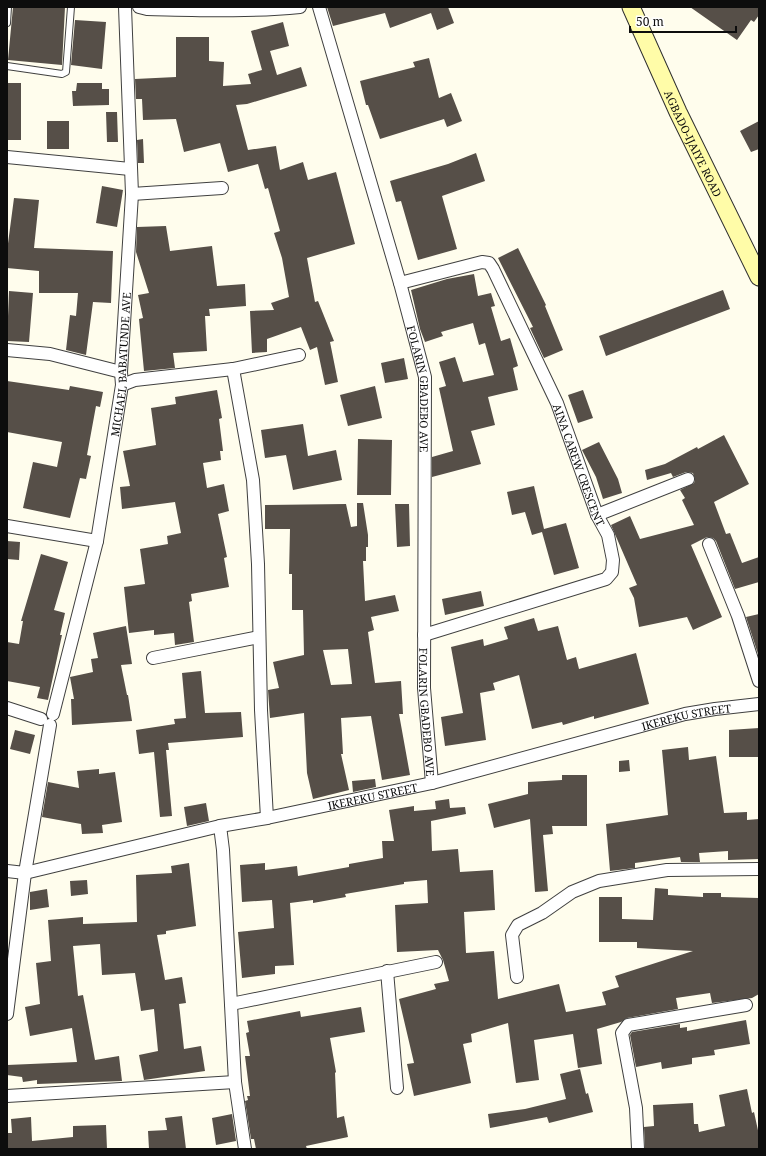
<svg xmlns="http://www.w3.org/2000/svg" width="766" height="1156" font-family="'Noto Serif',serif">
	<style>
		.building { fill: #564f48; fill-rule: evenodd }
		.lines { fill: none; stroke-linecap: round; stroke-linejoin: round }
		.lane-casing { stroke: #404040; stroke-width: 8 }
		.street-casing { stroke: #404040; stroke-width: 14 }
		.secondary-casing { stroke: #2f2f2f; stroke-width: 19 }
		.lane { stroke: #fff; stroke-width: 6 }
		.street { stroke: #fff; stroke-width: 12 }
		.secondary { stroke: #fffca8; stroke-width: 17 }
		.labels { text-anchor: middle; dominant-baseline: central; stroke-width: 4; stroke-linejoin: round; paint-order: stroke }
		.street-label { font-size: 11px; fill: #0d0d0d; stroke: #fff }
	</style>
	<rect width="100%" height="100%" fill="#fffded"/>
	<path class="building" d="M13,7H65L62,65L8,60Z
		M327,7H448L454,23L437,30L431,13L390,28L385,13L333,26Z
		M690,7H759V15L754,22L751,20L737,40Z
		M75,20L106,22L102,69L71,65Z
		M283,22L289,46L270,51L277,75L301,67L307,86L247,104L236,105L248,150L276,146L280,170L303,162L308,180L336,172L355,244L307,258L315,302L318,301L334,341L330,342L338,382L325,385L317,347L310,350L301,327L267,339V352L252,353L250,311L274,310L271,303L289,297L282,258L274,233L280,231L268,188L265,189L258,164L228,172L220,143L184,152L176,119L143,120L142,99H136L135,79L176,77V37H209V61L224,62L223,86L251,84L248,74L262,70L251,31Z
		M429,58L439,98L451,93L462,121L447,127L444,119L380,139L368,105H366L360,81L415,67L413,62Z
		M8,83H21V140H7Z
		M77,83H102V89H109V105L73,106L72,91H76Z
		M106,112H117L118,142H107Z
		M47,121H69V149H47Z
		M759,121V149L751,152L740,131Z
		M143,139L144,163H138L137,140Z
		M476,153L485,181L442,196L457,249L418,260L401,201L396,202L390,181L448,164Z
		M102,186L123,190L117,227L96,223Z
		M14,198L39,200L34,248L113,251L111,303L93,302L86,355L66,350L70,315L76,316L78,293H39V271L7,268V251Z
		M166,226L170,251L212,246L217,286L245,284L246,306L209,309L210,316H205L207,351L173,353L175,368L144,371L139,319L143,318L138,295L149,293L136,252L137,227Z
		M518,248L546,305L545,306L563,350L544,358L530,328L533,327L498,258Z
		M474,274L478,296L491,293L495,306L491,307L501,341L510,338L518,366L513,368L518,390L488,397L495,425L471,431L481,464L432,477V457L453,451L439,388L446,386L439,362L455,357L463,382L494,375L485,343L479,345L473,323L441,332L443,336L425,342L420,329L411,290L447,279Z
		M723,290L730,309L606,356L599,336Z
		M9,291L33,293L29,342L7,341Z
		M404,358L408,379L385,383L381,363Z
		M7,381L69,390L70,386L103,392L100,407L96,406L87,455L91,456L86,479L80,478L70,518L23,508L33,462L57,467L62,442L7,432Z
		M375,386L382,418L348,426L340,395Z
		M217,390L222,418L219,419L223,451H220L221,460L203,463L207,488L224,484L229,511L218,514L227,557L224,558L229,587L191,594L192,601L189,602L194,642L175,645L174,633L154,635V630L129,633L124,587L145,584L140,549L168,544L167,536L181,533L175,502L122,509L120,487L130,486L123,451L156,445L151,408L176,404L175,397Z
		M583,390L593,418L578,423L568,395Z
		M303,424L308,456L336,450L342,480L293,490L286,455L265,458L261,430Z
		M724,435L749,484L714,502L726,534L730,533L742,563L759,557V582L735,589L716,541L713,538L707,537L691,545L722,617L693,630L687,617L639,627L634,598L629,588L637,585L611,525L630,516L640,539L694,525L682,500L685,498L680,490L694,483L695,480L693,473L686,472L673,477L671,473L647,480L645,470L665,464L697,447L698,449Z
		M358,439L392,440L391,495H357Z
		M599,442L618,479L622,493L603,499L596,477L582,450Z
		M534,486L544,529L566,523L579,568L554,575L542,532L532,535L525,512L512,515L507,492Z
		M357,503H363L368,535V547H366V561H363L365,601L395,595L399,611L371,617L374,630L368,632L375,683L401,681L403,714H399L410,775L382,780L371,716L341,718L343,754H341L349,790L313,799L307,773L304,713L270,718L268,690L279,688L273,662L304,655L303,610H292V574H289L290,529H265V505L346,504L351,527L357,526ZM348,649L352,684L331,685L323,650Z
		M395,504H409L410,546L397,547Z
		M7,541L20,542L19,560L7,559Z
		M41,554L68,562L54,610L65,613L60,635H62L48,700L37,698L40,687L7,681V642L19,644L23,621H21Z
		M481,591L484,606L445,615L442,599Z
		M759,614V657L746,617Z
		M534,618L538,631L558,626L567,660L576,657L579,669L636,653L649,704L594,719V716L563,725L562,722L532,729L519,675L493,683L495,690L480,693L486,740L445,746L441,717L463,713L451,647L483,639L484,646L508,639L504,627Z
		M126,626L132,664L121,665L127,695H128L132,721L72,725L71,699H74L70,677L93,672L91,659L98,658L93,633Z
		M201,671L205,713L241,712L243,737L168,743L169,750H166L172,816L160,817L154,752L139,754L136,730L175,724L174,719L186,718L182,673Z
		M759,728V757H729V730Z
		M15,730L35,735L30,754L10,749Z
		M688,747L689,760L716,756L724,813L747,812V820L759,819V859L728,860V851L699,853L700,862H681L680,857L635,863V868L610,871L606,824L668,815L662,750Z
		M629,760L630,771L619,772V761Z
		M99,769V774L115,772L122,822L102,825L103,833L82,834L81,824L42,817L48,782L79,788L77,771Z
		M562,775H587V826H552L553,834L543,835L548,891L535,892L530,819L494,828L488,804L528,794V782L562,780Z
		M375,779L376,787L353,792L352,781Z
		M449,799L450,808L465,807L466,814L431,821L432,851L458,849L460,872L493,870L495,910L464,912L466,953L494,951L498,999L559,984L566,1012L606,1005L602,992L619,987L615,976L693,951L637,948V942H599V897H622V919L653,920L655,888L668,889V895L703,897V893H721V897L759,898V994L752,998L712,1003L710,993L676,998L678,1009L627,1018L621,1022L597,1029L602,1064L578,1068L573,1034L534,1040L539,1080L516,1083L508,1023L471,1034L472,1042L463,1044L471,1083L414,1096L407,1064L414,1063L399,999L436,989L434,984L449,981L443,960L438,950L397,952L395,905L428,903L427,880L404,882V884L345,894L346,897L313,903V900L290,903L294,965L275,966V974L242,978L238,932L274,928L272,900L242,902L240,865L265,863V870L297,866L298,876L349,867V864L383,858L382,841H394L389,810L414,806V811L436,809L435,801Z
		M206,803L209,821L187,826L184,807Z
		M189,863L196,926L166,931V934L157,935L165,980L182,977L186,1003L179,1004L184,1049L201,1046L205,1071L144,1080L139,1055L158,1051L154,1009L141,1011L135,973L102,975L100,944L73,946L78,996L83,995L95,1060L119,1056L122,1081L37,1084V1080L23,1082L22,1077L7,1075V1065L77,1062L72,1028L30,1036L25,1007L40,1004L36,963L51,961L48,920L83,917V924L137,922L136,875L172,873L171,866Z
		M87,880L88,894L71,896L70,881Z
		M47,889L49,907L30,910V892Z
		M361,1007L365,1032L330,1038L336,1072L335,1073L337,1118L344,1116L348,1137L306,1146L307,1149H256L254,1139H251L245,1101L248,1100L247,1096H250L245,1056H250L246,1033L249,1032L247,1021L300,1011L301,1017Z
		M746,1020L750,1044L714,1050L715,1055L692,1058V1064L662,1069L661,1062L636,1067L630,1035L632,1032L680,1024V1028L687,1027V1031Z
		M580,1069L586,1094L588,1093L593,1112L549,1123L547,1117L490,1128L488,1114L525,1109L566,1099L560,1074Z
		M747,1089L752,1113L754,1112L759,1135V1149H645L644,1127L654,1126L653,1105L693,1103L694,1124H698L699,1132L725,1126L719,1095Z
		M232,1114L236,1141L216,1145L212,1118Z
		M182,1116L186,1149H149L148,1131L167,1130L165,1118Z
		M31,1117L32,1141L73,1137V1126L106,1125L107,1149H7V1133H12L11,1119Z"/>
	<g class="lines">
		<defs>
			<path id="lane" d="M7,23L8,7
				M7,66L62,74L66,72L71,7"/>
			<g id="street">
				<path d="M139,7L147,9C198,10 249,12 300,7"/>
				<path id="s1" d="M319,7L400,283L425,377L424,688L432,783"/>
				<path d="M7,157L130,169"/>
				<path d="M132,194L222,188"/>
				<path id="s2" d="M400,283L482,262L489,263L493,269L557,403L597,515L608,535L613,560L612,572L606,579L424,635"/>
				<path d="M7,350L50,354L121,372"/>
				<path d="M233,369L253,480L258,564L261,710L267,818"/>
				<path d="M122,385L135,380L233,369L299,355"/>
				<path d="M597,515L688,479"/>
				<path d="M7,526L97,541"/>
				<path d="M709,544L738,616L759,681"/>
				<path d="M153,658L259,637"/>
				<path d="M7,708L41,719"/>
				<path id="s3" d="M53,714L97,541L122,385L121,372L132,194L125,7"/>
				<path d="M220,826L223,850L235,1082L245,1149"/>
				<path id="s4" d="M7,871L25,873L220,826L267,818L432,783L685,714L715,709L759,704"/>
				<path d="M387,971L397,1088"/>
				<path d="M517,977L512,935L518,925L542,913L572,892L599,881L667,870L759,869"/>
				<path d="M231,1004L436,962"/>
				<path d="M7,1014L25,873L50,725"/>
				<path d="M7,1096L235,1082"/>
				<path d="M638,1149L636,1108L622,1033L628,1025L746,1005"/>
			</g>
			<g id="secondary">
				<path id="s5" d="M631,7L678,112L759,277"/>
			</g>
		</defs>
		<use href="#lane" class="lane-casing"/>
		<use href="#street" class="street-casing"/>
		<use href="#secondary" class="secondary-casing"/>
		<use href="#lane" class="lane"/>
		<use href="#street" class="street"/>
		<use href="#secondary" class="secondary"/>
	</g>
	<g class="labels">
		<g class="street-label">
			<text stroke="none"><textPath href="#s5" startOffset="150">AGBADO-IJAIYE ROAD</textPath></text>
			<text stroke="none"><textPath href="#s3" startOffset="357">MICHAEL BABATUNDE AVE</textPath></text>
			<text stroke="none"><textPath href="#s1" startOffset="396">FOLARIN GBADEBO AVE</textPath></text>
			<text stroke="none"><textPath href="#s2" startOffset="313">AINA CAREW CRESCENT</textPath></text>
			<text stroke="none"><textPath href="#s1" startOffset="720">FOLARIN GBADEBO AVE</textPath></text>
			<text stroke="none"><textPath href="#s4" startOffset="698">IKEREKU STREET</textPath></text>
			<text stroke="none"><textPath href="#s4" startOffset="374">IKEREKU STREET</textPath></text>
		</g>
	</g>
	<rect width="766" height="1156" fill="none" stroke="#0d0d0d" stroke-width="16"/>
	<path d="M630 26v6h106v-6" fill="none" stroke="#0d0d0d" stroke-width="2"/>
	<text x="636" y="26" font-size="12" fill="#0d0d0d" stroke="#ffffff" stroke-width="3" paint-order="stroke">50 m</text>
</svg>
